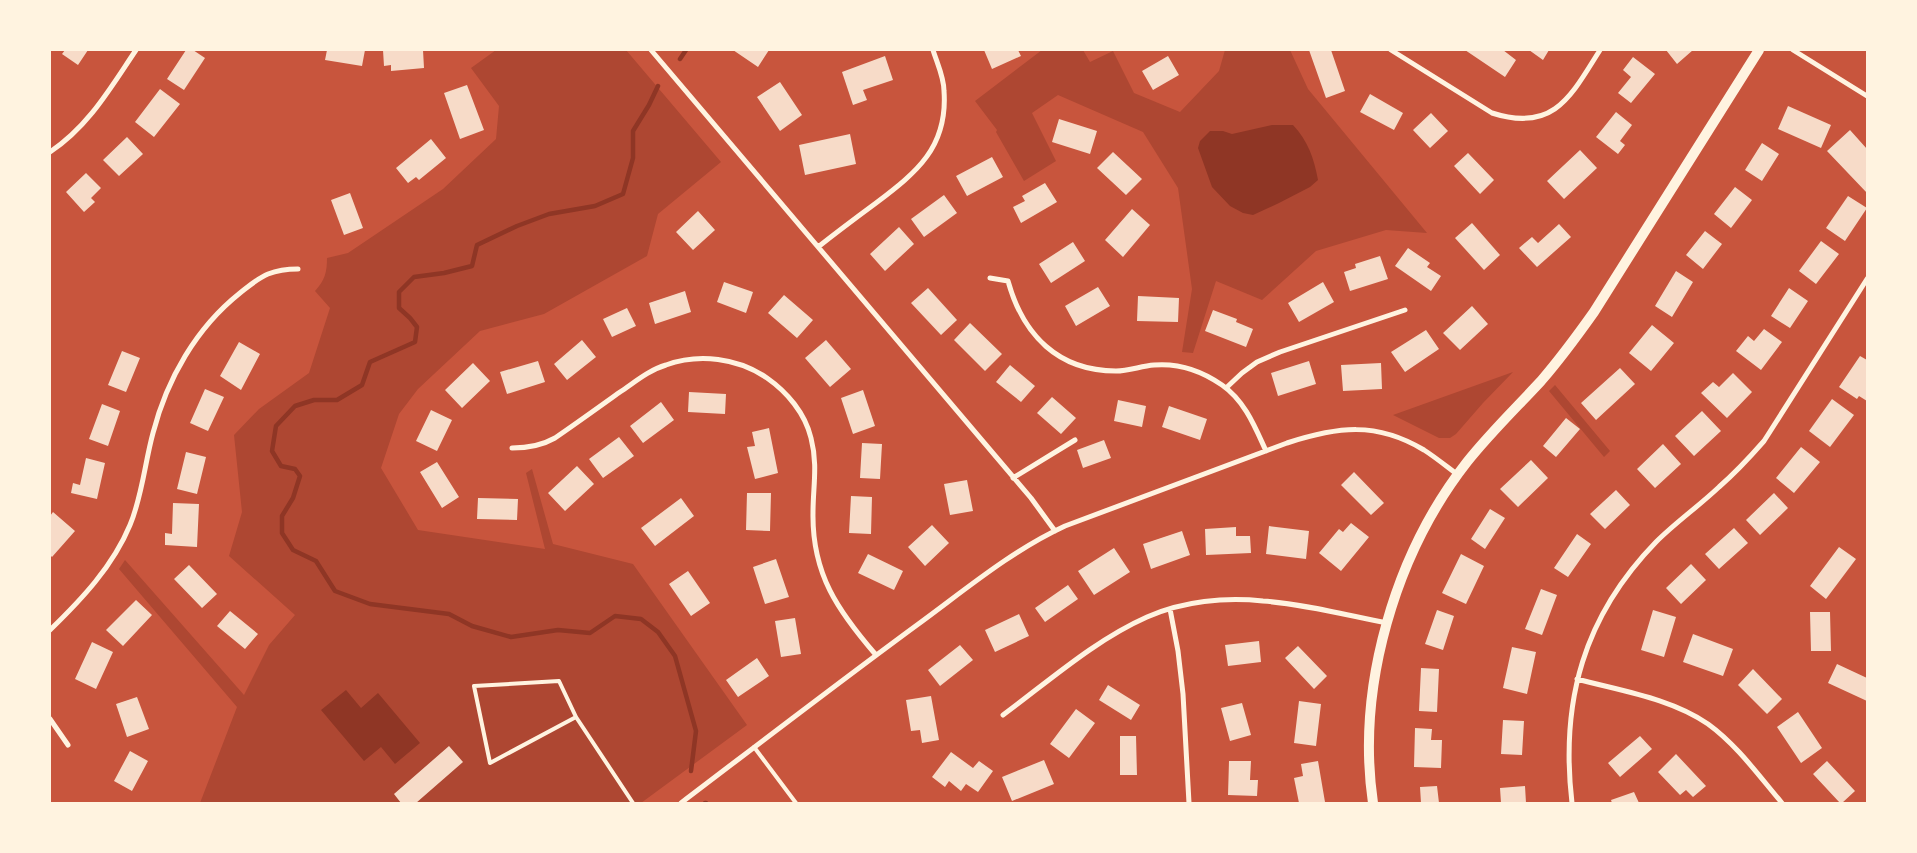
<svg xmlns="http://www.w3.org/2000/svg" width="1917" height="853" font-family="'Alegreya Sans',sans-serif">
	<style>
		.green { fill: #ae4732 }
		.water { fill: #8f3625 }
		.lines { fill: none; stroke-linecap: round; stroke-linejoin: round }
		.stream { stroke: #8f3625; stroke-width: 4.5 }
		.building { fill: #f7dbc8 }
		.service { stroke: #fff3e0; stroke-width: 4 }
		.minor { stroke: #fff3e0; stroke-width: 5 }
		.secondary { stroke: #fff3e0; stroke-width: 10 }
	</style>
	<rect width="100%" height="100%" fill="#c8553d"/>
	<path class="green" d="M496,50H626L721,162L658,214L647,256L544,314L480,331L418,389L399,414L381,468L418,530L545,549L526,473L532,469L553,544L633,564L747,725L641,803H200L237,707L119,569L125,560L244,695L269,645L295,615L229,556L242,512L234,435L259,409L309,373L330,308L315,291C325,280 327,272 327,258L348,253L443,189L496,139L499,106L471,68Z
		M1042,50H1083L1090,62L1113,51L1134,93L1180,112L1219,71L1225,50H1290L1308,89L1427,233L1386,230L1316,251L1262,300L1216,281L1193,353L1182,352L1192,289L1178,188L1143,132L1058,95L1032,113L1056,161L1024,181L996,132L997,130L975,101Z
		M1513,372L1483,403L1456,434L1450,438H1439L1393,415Z
		M1555,385L1610,451L1604,457L1549,391Z"/>
	<path class="water" d="M1272,125H1293C1308,141 1314,158 1318,180L1310,187L1279,203L1253,215L1243,213L1230,206L1212,187L1198,148L1200,141L1210,131H1223L1232,134Z
		M346,690L361,708L378,693L420,743L395,764L381,747L364,761L321,710Z"/>
	<g class="lines">
		<path class="stream" d="M680,59L686,50
			M658,86L649,105L633,131V158L623,194L595,206L549,214L517,226L477,245L472,266L444,273L414,277L399,292V308L410,318L417,327L415,342L370,362L362,385L337,400H314L295,406L276,426L272,451L281,466L295,469L300,476L293,498L282,516V533L293,550L316,561L335,591L370,604L449,614L472,626L511,637L558,630L590,633L615,616L641,619L658,632L675,656L696,731L691,771
			M705,803H706"/>
	</g>
	<path class="building" d="M65,50H88L78,65L62,54Z
		M186,50H193L205,58L184,90L167,79Z
		M327,50H365L362,66L325,60Z
		M383,50H423L424,68L391,71V65L384,66Z
		M733,50H769L758,67Z
		M984,50H1018L1021,56L992,69Z
		M1309,50H1331L1345,91L1326,98Z
		M1465,50H1503L1516,60L1505,77Z
		M1529,50H1549L1543,60Z
		M1666,50H1693L1677,64Z
		M885,56L893,80L863,90L867,100L853,105L842,72Z
		M1168,56L1179,75L1153,90L1142,71Z
		M1633,57L1655,74L1631,103L1618,93L1631,77L1623,70Z
		M780,82L802,115L780,131L757,97Z
		M467,85L484,130L460,139L444,93Z
		M160,89L180,104L154,137L135,122Z
		M1370,94L1403,113L1394,130L1360,112Z
		M1788,106L1831,125L1821,148L1778,129Z
		M1616,112L1632,125L1620,141L1625,145L1618,154L1596,137Z
		M1431,113L1448,131L1430,148L1413,130Z
		M1059,119L1097,131L1090,154L1052,142Z
		M1850,130L1867,149V193L1827,151Z
		M850,134L856,164L805,175L799,145Z
		M127,137L143,154L119,176L103,160Z
		M431,139L446,158L419,180L416,177L408,183L396,168Z
		M1762,143L1779,154L1762,181L1745,170Z
		M1580,150L1597,168L1564,199L1547,181Z
		M1113,152L1142,179L1126,195L1097,168Z
		M1468,153L1494,180L1480,194L1454,166Z
		M992,157L1003,177L967,196L956,176Z
		M86,173L101,188L91,198L95,202L84,212L66,192Z
		M1045,183L1057,202L1021,223L1013,207L1025,201L1022,196Z
		M1735,187L1752,200L1731,228L1714,214Z
		M350,193L363,228L344,235L331,200Z
		M944,195L957,213L924,237L911,219Z
		M1848,196L1867,208L1845,241L1826,228Z
		M1132,209L1150,225L1123,257L1105,240Z
		M698,211L715,230L693,250L676,232Z
		M1472,223L1500,255L1484,270L1455,238Z
		M1559,224L1571,237L1537,267L1519,248L1532,237L1538,243Z
		M899,227L914,244L885,271L870,254Z
		M1705,231L1722,244L1703,269L1686,255Z
		M1821,241L1839,254L1816,284L1799,271Z
		M1073,242L1085,261L1051,283L1039,264Z
		M1408,248L1430,263L1427,267L1441,276L1431,291L1395,266Z
		M1380,256L1388,279L1350,291L1344,272L1356,268L1355,264Z
		M1676,271L1693,282L1672,317L1655,306Z
		M724,282L753,292L746,313L717,302Z
		M1323,282L1334,302L1299,322L1288,303Z
		M1098,287L1110,306L1076,326L1065,306Z
		M928,288L957,320L941,335L911,303Z
		M1789,288L1808,301L1790,328L1771,316Z
		M685,291L691,312L655,324L649,303Z
		M784,295L813,320L797,338L768,313Z
		M1138,296L1179,298L1178,322L1137,321Z
		M1472,306L1488,324L1460,350L1443,333Z
		M627,308L636,326L612,337L603,319Z
		M1213,310L1237,319L1236,322L1253,329L1246,347L1205,331Z
		M970,323L1002,354L985,371L954,340Z
		M1652,325L1674,343L1651,371L1629,353Z
		M1764,329L1782,342L1761,370L1736,351L1748,336L1754,341Z
		M1426,330L1439,349L1405,372L1391,352Z
		M582,340L596,357L567,380L554,364Z
		M826,340L851,369L830,387L805,358Z
		M239,342L260,354L241,390L220,376Z
		M122,351L140,358L126,392L108,385Z
		M1860,356L1867,360V401L1859,396L1857,399L1839,387Z
		M538,361L545,382L507,394L500,372Z
		M1309,361L1316,384L1278,396L1271,373Z
		M473,363L490,381L462,408L445,390Z
		M1381,363L1382,389L1343,391L1341,365Z
		M1010,365L1035,386L1021,402L996,382Z
		M1620,368L1635,384L1596,420L1581,403Z
		M1733,373L1752,392L1727,418L1701,393L1713,382L1719,387Z
		M205,389L224,397L208,431L190,423Z
		M863,390L875,426L853,434L841,398Z
		M689,392L726,394L725,414L688,412Z
		M1052,397L1076,418L1061,434L1037,413Z
		M1832,399L1854,415L1830,447L1809,431Z
		M1118,400L1146,406L1142,427L1114,421Z
		M661,402L674,420L643,443L630,426Z
		M102,404L120,411L108,446L89,439Z
		M1169,406L1207,419L1200,440L1162,427Z
		M431,410L452,420L437,451L416,441Z
		M1702,411L1721,431L1694,456L1675,436Z
		M1566,418L1580,429L1556,457L1543,446Z
		M769,428L778,473L755,479L747,447L755,446L752,432Z
		M619,437L634,456L603,478L589,459Z
		M1104,440L1111,458L1083,468L1077,450Z
		M862,443L882,444L880,479L860,478Z
		M1663,444L1681,464L1655,488L1637,469Z
		M1801,447L1820,462L1794,493L1776,478Z
		M186,452L206,457L197,494L177,489Z
		M86,458L105,463L97,499L71,493L73,483L80,485Z
		M1531,460L1548,478L1518,507L1500,489Z
		M437,462L459,497L442,508L420,472Z
		M577,466L594,484L565,511L548,493Z
		M1354,472L1384,503L1371,515L1341,485Z
		M967,480L973,511L950,515L944,484Z
		M1616,490L1630,505L1605,529L1590,514Z
		M747,493H771L770,531L746,530Z
		M1774,493L1788,508L1760,535L1746,520Z
		M851,496L872,497L871,534L849,533Z
		M478,498L518,499L517,520L477,519Z
		M681,498L694,516L655,546L641,528Z
		M173,503L199,504L197,547L165,545V533L172,534Z
		M1490,509L1505,518L1485,549L1471,539Z
		M53,512L75,531L52,557L50,555V516Z
		M1351,523L1369,537L1341,571L1319,553L1339,529L1343,532Z
		M932,525L949,543L925,566L908,547Z
		M1269,526L1309,531L1306,559L1266,554Z
		M1236,527V536H1250L1251,553L1206,555L1205,529Z
		M1734,528L1748,543L1719,569L1705,554Z
		M1182,531L1190,555L1151,569L1143,544Z
		M1577,534L1591,544L1568,577L1554,568Z
		M1839,547L1856,559L1826,599L1810,586Z
		M1114,548L1130,572L1094,595L1078,571Z
		M868,554L903,571L894,590L858,573Z
		M1461,554L1484,566L1466,604L1442,593Z
		M776,559L789,597L765,604L753,567Z
		M1691,564L1706,580L1681,604L1666,588Z
		M189,565L217,594L202,608L174,579Z
		M688,571L710,603L691,616L669,584Z
		M1068,585L1078,599L1045,622L1035,608Z
		M1541,589L1557,595L1542,635L1525,629Z
		M136,600L152,615L123,646L106,630Z
		M1437,610L1454,616L1443,650L1425,644Z
		M1653,610L1676,617L1664,657L1641,650Z
		M230,611L258,634L245,649L217,626Z
		M1810,612H1830L1831,651H1811Z
		M1019,614L1029,636L995,652L985,630Z
		M795,618L801,654L781,657L775,621Z
		M1693,634L1733,649L1723,676L1683,662Z
		M1259,641L1261,662L1228,666L1225,645Z
		M92,642L113,652L96,689L75,679Z
		M960,645L973,660L940,686L928,670Z
		M1298,646L1327,676L1314,689L1285,658Z
		M1512,647L1536,652L1527,694L1503,688Z
		M757,658L769,676L738,697L726,680Z
		M1837,664L1867,678V701L1828,683Z
		M1421,668L1439,669L1437,712L1419,711Z
		M1753,669L1782,699L1767,714L1738,685Z
		M1108,685L1140,705L1131,720L1099,700Z
		M931,696L939,740L922,743L920,730L911,731L906,700Z
		M137,697L149,729L127,737L116,704Z
		M1299,701L1321,704L1316,746L1294,743Z
		M1242,703L1251,735L1230,741L1221,708Z
		M1076,709L1095,723L1069,758L1050,744Z
		M1798,712L1822,748L1801,763L1777,727Z
		M1503,720L1524,721L1522,755L1501,754Z
		M1415,728L1432,729L1431,740H1442L1441,768L1414,767Z
		M1120,736H1136L1137,775H1120Z
		M1640,736L1652,749L1620,777L1608,763Z
		M449,746L463,762L416,803H401L394,794Z
		M130,751L148,761L132,791L114,781Z
		M951,752L973,768L979,761L993,771L978,792L966,784L961,791L949,781L945,787L932,777Z
		M1676,754L1706,786L1693,797L1686,790L1680,795L1658,772Z
		M1044,760L1054,784L1012,801L1002,777Z
		M1229,761H1251L1250,780H1258L1257,796L1228,795Z
		M1318,761L1325,802L1299,803L1294,778L1303,776L1301,764Z
		M1827,761L1855,791L1842,803H1840L1813,774Z
		M1437,786L1439,803H1421L1420,787Z
		M1525,786L1526,803H1501L1500,788Z
		M1634,792L1639,803H1612L1611,800Z"/>
	<g class="lines">
		<path class="service" d="M576,717L490,763L474,686L559,681L576,717L633,803
			M754,747L796,803"/>
		<path class="minor" d="M651,50L1031,498L1055,531
			M1391,50L1492,113C1554,133 1571,96 1600,50
			M1793,50L1867,96
			M50,152C89,126 111,87 136,50
			M818,247C837,232 857,217 876,203C917,172 948,147 944,91C944,77 937,63 933,50
			M990,278L1008,281C1023,335 1058,371 1116,371C1129,371 1141,366 1154,365C1178,363 1202,371 1222,385C1245,401 1255,427 1266,451
			M1226,388L1242,373L1257,362L1280,352L1405,310
			M512,448C528,448 541,446 555,438C577,423 599,407 620,392C635,382 649,370 666,365C699,353 738,358 767,378C787,392 805,413 811,438C818,465 813,486 813,513C812,574 838,611 876,655
			M1013,478L1075,440
			M1170,609L1178,651L1183,694L1189,803
			M50,630C82,599 113,566 130,525C142,497 145,462 153,433C167,379 196,328 240,293C249,286 258,278 268,274C278,270 288,269 298,269
			M1577,679C1621,691 1670,698 1708,724C1737,745 1759,776 1782,803
			M1003,715C1049,681 1095,640 1147,617C1183,601 1225,597 1263,601C1304,604 1346,615 1387,623
			M50,719L68,745
			M681,803C760,743 838,683 917,625C965,590 1011,551 1065,526L1287,443C1337,427 1376,421 1424,450C1435,457 1446,466 1458,475
			M1572,803C1560,701 1584,616 1656,542C1676,522 1699,506 1719,487C1735,473 1750,457 1764,441L1867,279"/>
		<path class="secondary" d="M1373,803C1356,687 1395,554 1467,462C1490,433 1516,408 1541,381C1560,359 1577,336 1594,312L1759,50"/>
	</g>
	<rect width="1917" height="853" fill="none" stroke="#fff3e0" stroke-width="102"/>
</svg>
